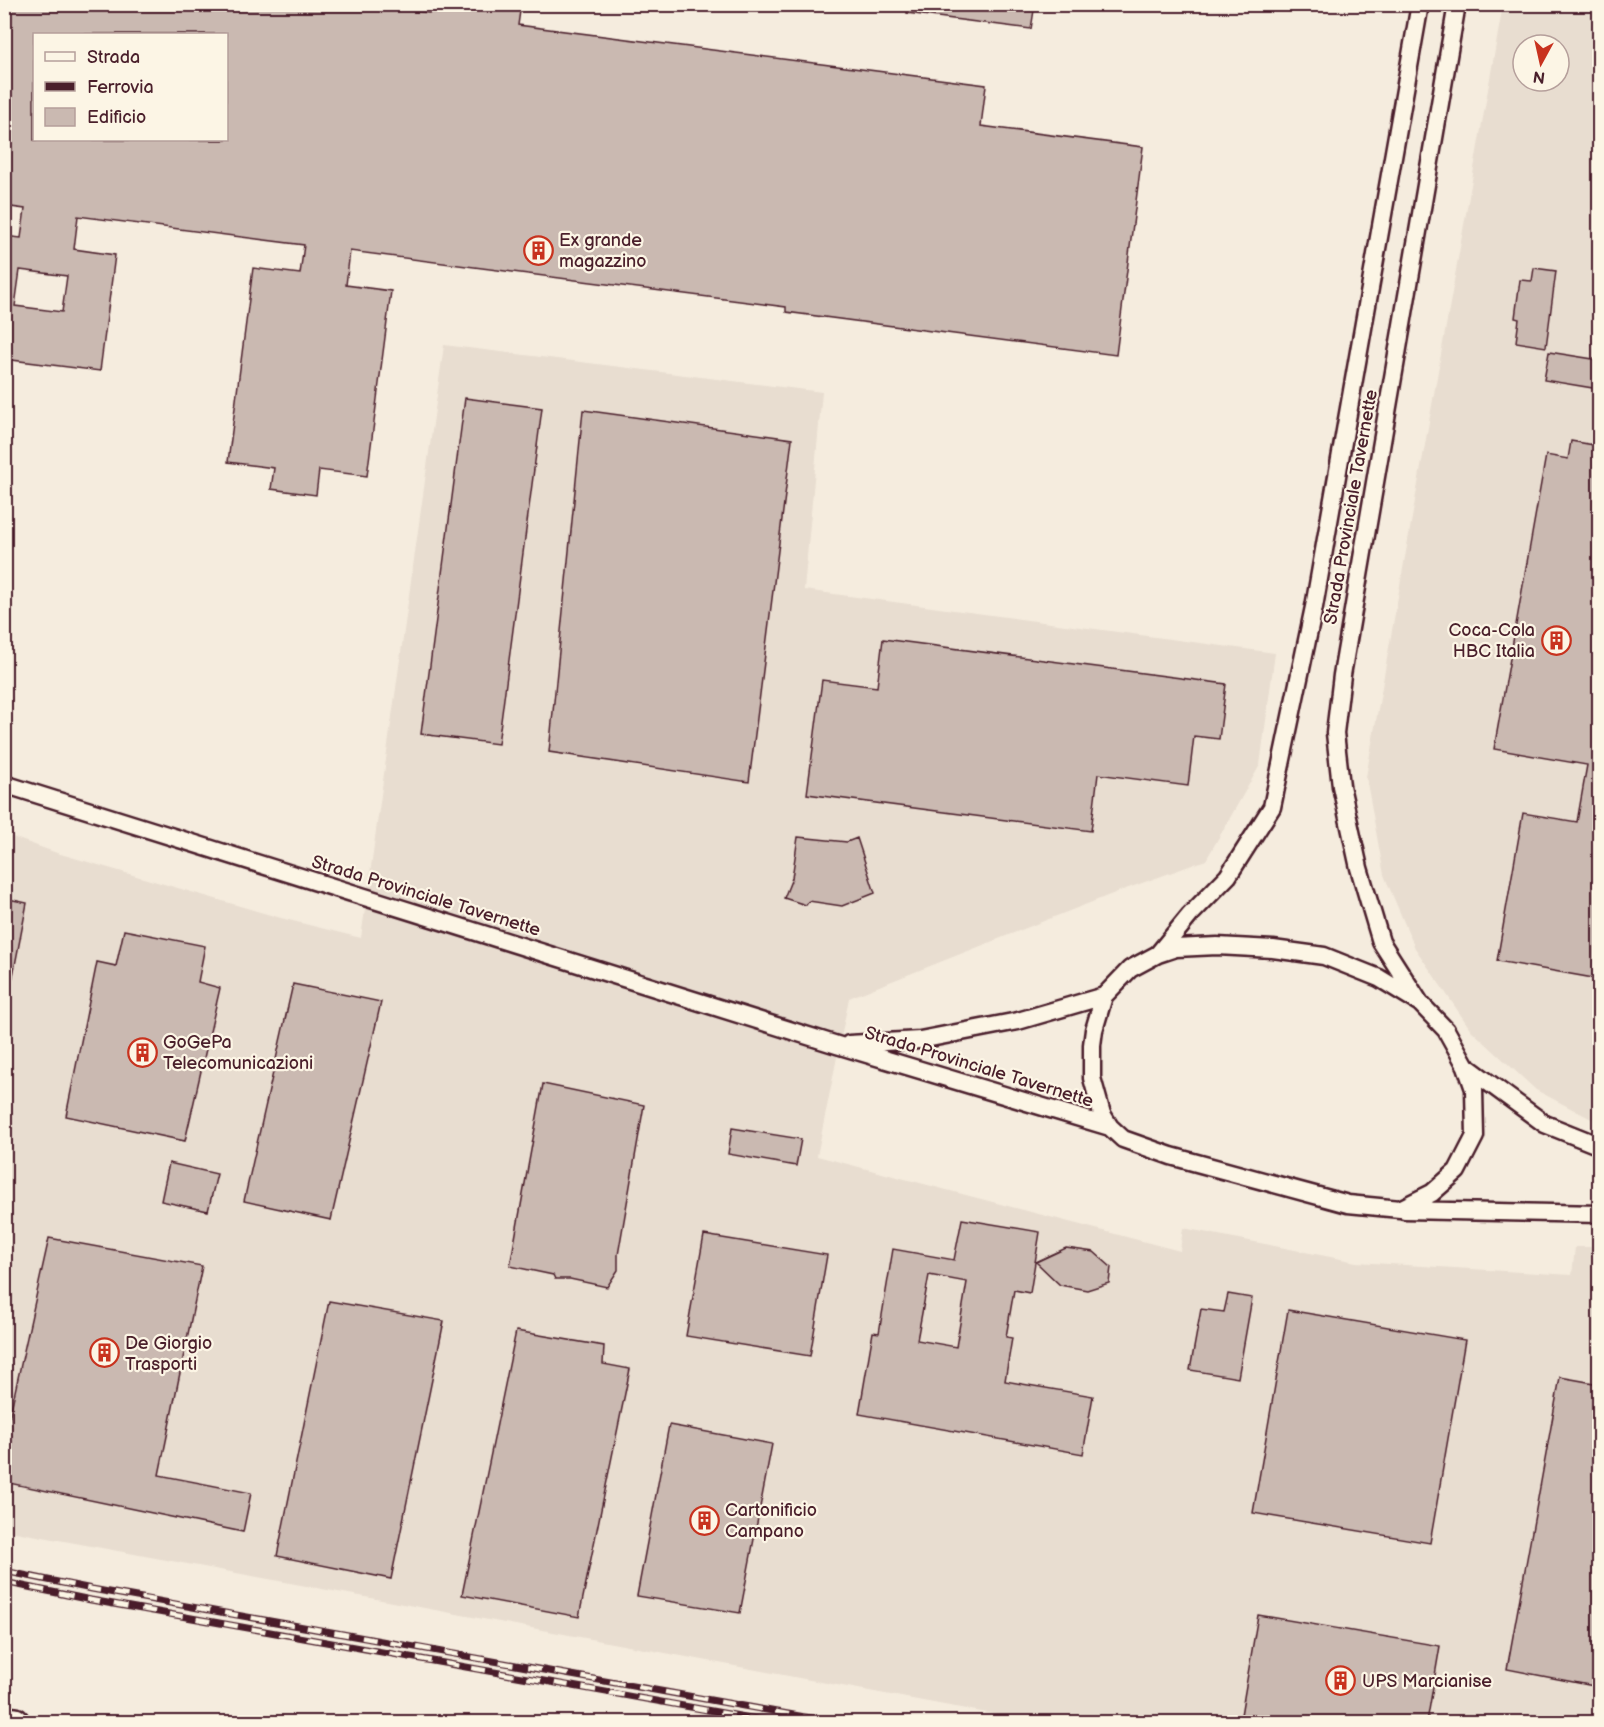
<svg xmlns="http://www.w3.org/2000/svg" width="1604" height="1727" font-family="'Balsamiq Sans',sans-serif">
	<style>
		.built { fill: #e8ddd0; fill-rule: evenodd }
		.building { fill: #cab9b1; stroke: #4a1f2b; stroke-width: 1.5; fill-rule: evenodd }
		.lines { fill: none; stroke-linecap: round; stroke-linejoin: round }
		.minor-casing { stroke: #4a1f2b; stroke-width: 21 }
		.trunk-casing { stroke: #4a1f2b; stroke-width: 32 }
		.minor { stroke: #fcf5e5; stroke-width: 16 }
		.trunk { stroke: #fcf5e5; stroke-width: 27 }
		.rail-casing { stroke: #4a1f2b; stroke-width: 7 }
		.rail { stroke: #fcf5e5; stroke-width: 4.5; stroke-dasharray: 14; stroke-linecap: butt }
		.labels { text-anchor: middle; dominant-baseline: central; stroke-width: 4.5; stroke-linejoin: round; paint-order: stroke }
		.poi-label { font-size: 18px; fill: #4a1f2b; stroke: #fcf5e5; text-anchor: start }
		.street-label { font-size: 18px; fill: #4a1f2b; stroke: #fcf5e5 }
	</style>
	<rect width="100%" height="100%" fill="#f5ecde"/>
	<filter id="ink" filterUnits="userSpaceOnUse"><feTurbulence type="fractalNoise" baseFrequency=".0167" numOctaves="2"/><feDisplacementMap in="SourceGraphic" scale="12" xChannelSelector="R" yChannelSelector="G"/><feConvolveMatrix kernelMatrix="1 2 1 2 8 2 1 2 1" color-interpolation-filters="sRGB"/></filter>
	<g filter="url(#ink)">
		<path class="built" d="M1503,5H1599V1123L1536,1090L1471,1030L1415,948L1384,875L1366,777ZM1523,45H1559V81H1523Z
			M444,345L822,392L804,590L1275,653L1260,765L1206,860L1120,891L849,998L817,1156L1180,1251L1183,1228L1356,1262L1572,1275L1575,1247H1599V1722H1036L5,1530L4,834L57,853L281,918L361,938Z"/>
		<path class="building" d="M4,4H360L429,13L430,4H521L518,25L986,85L981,126L1143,147L1116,355L786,312V307L350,251L346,285L391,291L367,476L319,470L316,495L271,489L274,468L228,462L253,268L300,274L304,245L78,216L74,249L115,255L100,371L4,359V236L21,238L25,209L4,206ZM34,34H226V140H34ZM20,270L67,276L62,312L15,306Z
			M908,4H1035L1031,29L907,13Z
			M1534,268L1556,271L1546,347L1516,342L1519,319L1515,318L1520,280L1532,281Z
			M1549,352L1599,360V389L1544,380Z
			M465,398L542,408L498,744L421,734Z
			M583,410L792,439L749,782L549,752Z
			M1571,441L1599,446V979L1497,961L1523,813L1577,822L1587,765L1494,749L1546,455L1568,459Z
			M883,639L1226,684L1219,739L1194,736L1188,786L1098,774L1091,831L807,794L822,680L877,687Z
			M798,837L847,842L857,838L875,893L842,906L809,901L806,905L784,898L792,878Z
			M4,898L27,903L11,986L4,985Z
			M124,930L205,946L198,982L220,988L185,1141L66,1116L97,962L116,966Z
			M293,984L381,1002L331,1220L244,1201Z
			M543,1084L644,1105L618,1255V1270L607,1287L570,1279H555L553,1275L510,1266Z
			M732,1128L801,1139L796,1166L728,1154Z
			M169,1163L217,1174L208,1211L161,1201Z
			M962,1219L1040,1232L1030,1293L1014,1290L1006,1337L1012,1338L1005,1381L1093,1396L1083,1454L859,1414L873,1332L879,1333L893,1249L954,1260ZM929,1275L967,1282L956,1347L917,1340Z
			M704,1235L827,1255L810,1356L686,1336Z
			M49,1238L202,1266L159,1475L251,1493L243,1532L4,1482V1441Z
			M1066,1248L1094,1252L1111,1267L1109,1283L1087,1290L1060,1285L1036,1262Z
			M1228,1294L1252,1298L1238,1378L1190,1370L1201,1309L1224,1312Z
			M329,1301L444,1321L391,1579L277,1556Z
			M1288,1310L1465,1340L1430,1543L1253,1513Z
			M516,1331L604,1346L603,1364L630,1369L579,1617L462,1595Z
			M1560,1377L1599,1384V1687L1507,1669Z
			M669,1425L772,1444L740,1613L637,1596Z
			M1258,1615L1440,1646L1427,1722H1286L1241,1715Z"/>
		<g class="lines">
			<defs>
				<path id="minor" d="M4,784L837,1045L1110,1127
					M1158,954L1190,915L1228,876L1272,807L1314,607L1420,4
					M1420,1003L1379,978L1324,956L1273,949L1217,946L1176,948L1158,954L1130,969L1104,996L1094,1030L1092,1045V1078L1102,1114L1110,1127L1123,1139L1171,1156L1348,1204L1400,1209L1432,1193L1457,1171L1475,1136L1474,1089L1466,1066L1446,1030L1420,1003L1381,942L1359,868L1341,786L1335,733L1342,675L1457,4
					M849,1044L920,1040L1018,1021L1104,996
					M1466,1066L1545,1124L1600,1146
					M1404,1210L1600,1214"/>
				<path id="trunk" d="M4,1721L15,1722"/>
			</defs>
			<use href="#minor" class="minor-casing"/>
			<use href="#trunk" class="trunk-casing"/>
			<use href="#minor" class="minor"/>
			<use href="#trunk" class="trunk"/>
			<defs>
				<path id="rail" d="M4,1571L92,1589L833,1722
					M4,1582L91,1600L774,1722"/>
			</defs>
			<use href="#rail" class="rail-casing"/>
			<use href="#rail" class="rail"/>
		</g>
	</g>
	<defs>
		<symbol id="building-ring" viewBox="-11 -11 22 22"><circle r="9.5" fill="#fcf5e5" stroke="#c8321e" stroke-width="1.5"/><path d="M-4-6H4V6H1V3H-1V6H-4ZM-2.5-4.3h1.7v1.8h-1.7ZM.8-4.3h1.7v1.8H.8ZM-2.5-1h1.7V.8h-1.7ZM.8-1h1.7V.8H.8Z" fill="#c8321e"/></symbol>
	</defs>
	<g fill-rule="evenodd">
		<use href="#building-ring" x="522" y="234" width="33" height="33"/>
		<use href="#building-ring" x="1540" y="624" width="33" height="33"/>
		<use href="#building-ring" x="126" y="1036" width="33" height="33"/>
		<use href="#building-ring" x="88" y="1336" width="33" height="33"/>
		<use href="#building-ring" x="688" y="1504" width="33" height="33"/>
		<use href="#building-ring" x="1324" y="1664" width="33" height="33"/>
	</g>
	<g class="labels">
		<g class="poi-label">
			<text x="559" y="240">Ex grande<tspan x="559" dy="21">magazzino</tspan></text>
			<text x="1535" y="630" text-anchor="end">Coca-Cola<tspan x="1535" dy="21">HBC Italia</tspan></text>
			<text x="163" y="1042">GoGePa<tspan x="163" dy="21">Telecomunicazioni</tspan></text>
			<text x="125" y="1343">De Giorgio<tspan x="125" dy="21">Trasporti</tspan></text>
			<text x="725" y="1510">Cartonificio<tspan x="725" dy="21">Campano</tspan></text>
			<text x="1362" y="1681">UPS Marcianise</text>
		</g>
		<g class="street-label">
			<text transform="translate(1351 507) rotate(-80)">Strada Provinciale Tavernette</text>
			<text transform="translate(426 896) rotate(17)">Strada Provinciale Tavernette</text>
			<text transform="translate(979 1067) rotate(17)">Strada Provinciale Tavernette</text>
		</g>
	</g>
	<rect width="1604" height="1727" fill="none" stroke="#fcf5e5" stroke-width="24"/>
	<rect x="12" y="12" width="1580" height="1703" fill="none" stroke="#4a1f2b" stroke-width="2" filter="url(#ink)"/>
	<rect x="33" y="33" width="195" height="108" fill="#fcf5e5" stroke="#b59f9b" stroke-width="1.5"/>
	<rect x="45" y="52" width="30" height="9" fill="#fcf5e5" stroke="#b59f9b" stroke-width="1.5"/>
	<text x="87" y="63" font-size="18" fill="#4a1f2b">Strada</text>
	<rect x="45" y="82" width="30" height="9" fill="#4a1f2b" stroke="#b59f9b" stroke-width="1.5"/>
	<text x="87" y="93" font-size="18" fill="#4a1f2b">Ferrovia</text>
	<rect x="45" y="108" width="30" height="18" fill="#cab9b1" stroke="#b59f9b" stroke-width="1.5"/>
	<text x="87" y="123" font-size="18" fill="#4a1f2b">Edificio</text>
	<g transform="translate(1541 63) rotate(188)"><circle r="28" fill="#fcf5e5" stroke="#b59f9b" stroke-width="1.5"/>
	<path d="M0-4.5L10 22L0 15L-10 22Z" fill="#c8321e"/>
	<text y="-9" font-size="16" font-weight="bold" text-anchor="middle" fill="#4a1f2b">N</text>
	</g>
</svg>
